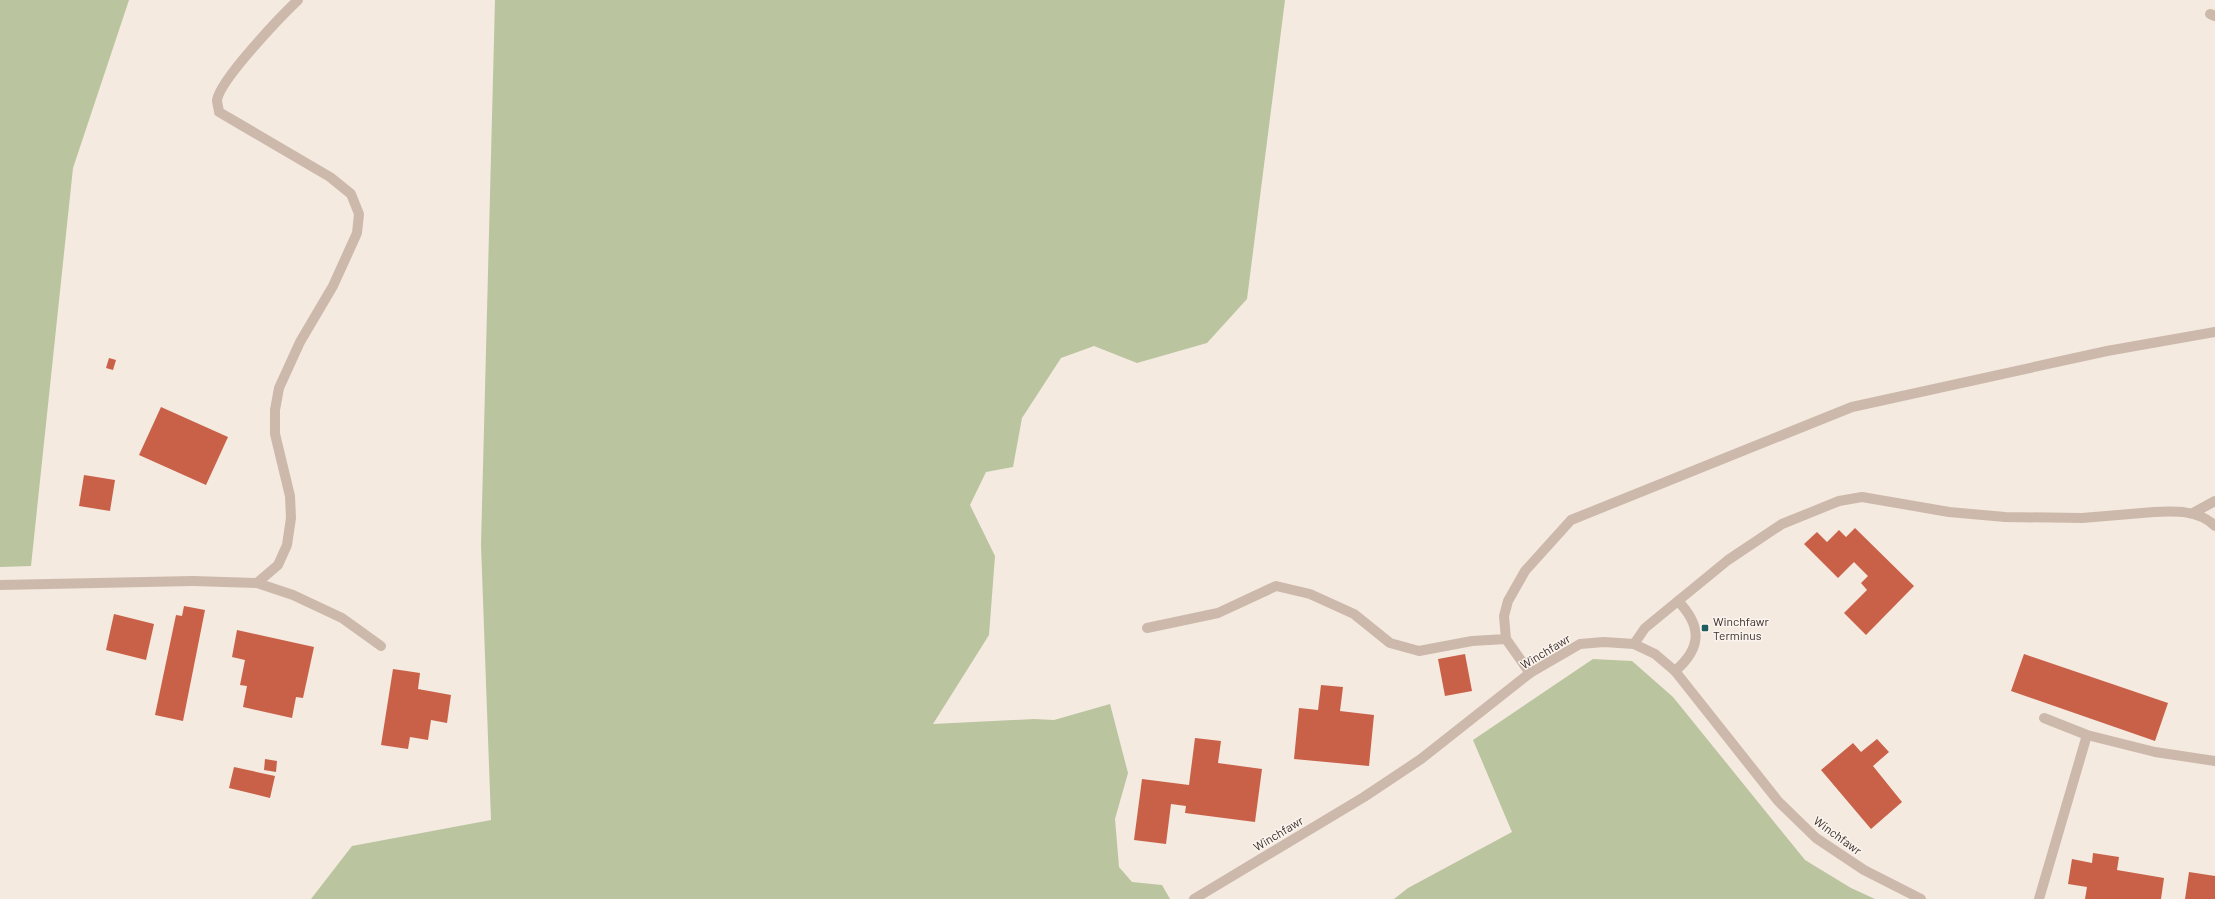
<svg xmlns="http://www.w3.org/2000/svg" width="2215" height="899" font-family="Barlow,sans-serif">
	<style>
		.green { fill: #bac49f }
		.building { fill: #c96149 }
		.lines { fill: none; stroke-linecap: round; stroke-linejoin: round }
		.lane { stroke: #cdb9ab; stroke-width: 10 }
		.street { stroke: #cdb9ab; stroke-width: 10 }
		.poi-dot { fill: #1e5e5e; stroke: #fbf4ee; stroke-width: 1.5 }
		.labels { text-anchor: middle; dominant-baseline: central; stroke-width: 3; stroke-linejoin: round; paint-order: stroke }
		.poi-label { font-size: 12px; fill: #3b2f2b; stroke: #fbf4ee; text-anchor: start }
		.street-label { font-size: 12px; fill: #3b2f2b; stroke: #fbf4ee }
	</style>
	<rect width="100%" height="100%" fill="#f4eae0"/>
	<path class="green" d="M0,0H129L73,168L31,566L0,567Z
		M495,0H1285L1247,299L1207,343L1137,363L1094,346L1061,358L1022,418L1013,467L986,472L970,505L995,556L989,635L933,724L1034,719L1054,720L1110,704L1128,773L1115,819L1119,867L1132,882L1162,885L1170,899H311L352,846L491,820L481,545Z
		M1593,659L1632,661L1673,697L1805,860L1851,888L1875,899H1394L1408,888L1512,832L1473,740Z"/>
	<path class="building" d="M109,358L116,360L113,370L106,368Z
		M161,407L228,437L206,485L139,455Z
		M84,475L115,480L110,511L79,506Z
		M1855,528L1914,586L1866,635L1844,613L1867,590L1861,583L1868,576L1854,562L1838,578L1804,544L1817,532L1827,542L1839,530L1846,537Z
		M184,606L205,610L183,721L155,715L176,615L182,616Z
		M114,614L154,624L146,660L106,650Z
		M237,630L314,647L303,698L296,697L292,718L243,707L247,686L240,685L245,660L232,657Z
		M1465,654L1472,691L1445,696L1438,659Z
		M2024,654L2168,703L2155,741L2011,691Z
		M393,669L420,673L418,689L451,695L447,723L431,720L428,740L410,737L408,749L381,745Z
		M1321,685L1343,687L1340,711L1374,715L1369,766L1294,759L1299,708L1318,710Z
		M1195,738L1221,741L1218,763L1262,769L1255,822L1185,813L1186,806L1171,804L1166,844L1134,840L1142,779L1189,785Z
		M1877,739L1889,752L1873,766L1902,802L1871,829L1821,770L1853,743L1861,752Z
		M265,759L277,761L276,772L264,770Z
		M234,767L275,776L270,798L229,788Z
		M2093,853L2119,857L2117,870L2164,878L2161,899H2085L2087,887L2068,884L2072,859L2092,863Z
		M2189,872L2215,876V899H2185Z"/>
	<g class="lines">
		<path class="lane" d="M2210,14L2215,16
			M2154,512C2175,511 2199,510 2215,526
			M2193,513L2215,501
			M193,581L257,583L293,595L342,618L381,646
			M257,583L278,565L287,545L291,518L290,496L275,434V410L279,388L300,342L333,286L357,233L359,214L351,194L330,177L219,112C219,109 217,104 217,100C220,80 281,16 298,0
			M1147,628L1218,613L1276,586L1310,594L1354,614L1390,643L1419,651L1472,641L1506,639
			M1675,671C1702,648 1702,626 1678,601
			M1530,673L1506,639L1504,616L1508,601L1525,571L1571,520L1852,407L2107,351L2215,332
			M2044,718L2087,735L2155,752L2215,761
			M2039,899L2087,735"/>
		<path class="street" d="M0,585L193,581
			M1634,644L1645,628L1728,560L1782,524L1839,501L1862,497L1949,512L2005,517L2082,518L2154,512
			M1194,899L1364,797L1421,759L1530,673L1580,644L1604,642L1634,644L1655,654L1675,671L1778,801L1816,838L1864,870L1921,899"/>
	</g>
	<rect class="poi-dot" x="1701" y="624" width="8" height="8" rx="2"/>
	<g class="labels">
		<g class="poi-label">
			<text x="1713" y="621">Winchfawr<tspan x="1713" dy="14">Terminus</tspan></text>
		</g>
		<g class="street-label">
			<text transform="translate(1545 651) rotate(-31)">Winchfawr</text>
			<text transform="translate(1278 833) rotate(-31)">Winchfawr</text>
			<text transform="translate(1838 835) rotate(36)">Winchfawr</text>
		</g>
	</g>
</svg>
